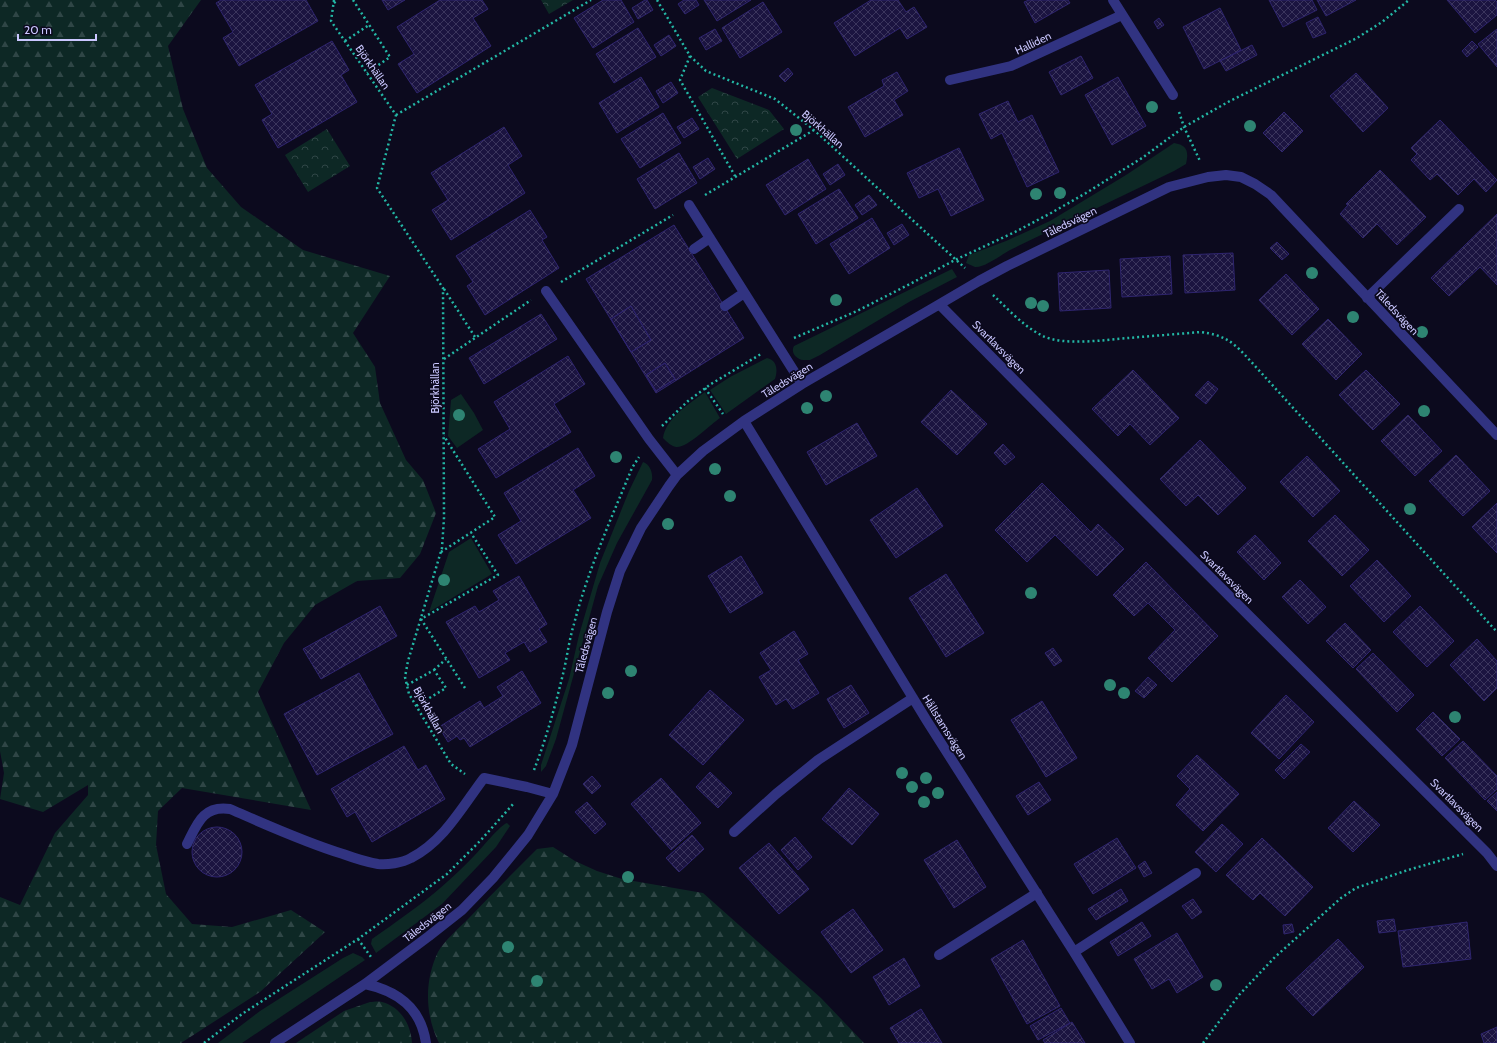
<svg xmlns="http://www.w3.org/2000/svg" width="1497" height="1043" font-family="Cabin,sans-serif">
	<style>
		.grass { fill: #0d2825 }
		.forest { fill: url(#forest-firs) }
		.park { fill: url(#park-crowns) }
		.building { fill: url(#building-cross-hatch); stroke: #2e246e; fill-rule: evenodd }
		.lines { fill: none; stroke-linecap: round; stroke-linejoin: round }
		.path { stroke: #23b7a5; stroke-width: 2.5; stroke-dasharray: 2 3; stroke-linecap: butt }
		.minor { stroke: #313381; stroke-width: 10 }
		.tree { fill: #2e8472 }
		.labels { text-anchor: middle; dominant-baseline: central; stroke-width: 3.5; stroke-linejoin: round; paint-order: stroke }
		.street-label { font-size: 11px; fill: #cac7ff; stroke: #0c0a1e }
	</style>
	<defs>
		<pattern id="forest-firs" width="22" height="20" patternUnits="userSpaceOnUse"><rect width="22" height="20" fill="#0d2825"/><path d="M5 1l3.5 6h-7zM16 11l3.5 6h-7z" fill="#2f4646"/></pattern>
		<pattern id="park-crowns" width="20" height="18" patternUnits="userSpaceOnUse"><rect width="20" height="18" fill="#0d2825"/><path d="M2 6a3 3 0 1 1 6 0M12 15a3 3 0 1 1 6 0" fill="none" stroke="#2f4646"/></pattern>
		<pattern id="building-cross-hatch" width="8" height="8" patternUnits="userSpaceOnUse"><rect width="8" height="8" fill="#1b1440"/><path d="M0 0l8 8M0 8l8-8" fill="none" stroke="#3b355d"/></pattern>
	</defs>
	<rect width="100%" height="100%" fill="#0c0a1e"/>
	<path class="grass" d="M1174,143C1187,145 1189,151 1186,164L1174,171L1010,250C1001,255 984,268 975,267C972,266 969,264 966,263L969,255L1006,241L1050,221L1126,175Z
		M952,269L957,277L909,302L820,355L810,360H803C797,359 790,353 794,346Z
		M767,358C777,360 778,370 775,379L726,414L710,390L730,377Z
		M705,392L720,418C711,424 686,449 676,447C671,446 667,442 663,438C666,418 689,404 705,392Z
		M461,394L474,413L483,430L457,448L448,436L451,400Z
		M643,462C650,464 653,473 652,480L617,543L598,586L556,739L546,766L541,772V765L569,679L579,635L600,563L629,491Z
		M471,538L492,574L429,612L449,552Z
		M507,823L510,826L496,847L442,904L376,953L371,944L372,939C383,931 395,923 407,914C431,897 454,877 474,856C481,849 500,825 507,823Z
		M353,953L362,957L365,960L242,1043H218L260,1011L343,958Z"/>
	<path class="forest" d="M0,0H201L168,46L183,109L207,168L241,207L303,250L390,276L353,333L375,367L380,403L406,460L423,480L436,513L420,554L400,578L357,581L315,605L284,643L258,692L311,810L182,788L158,811L156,845L166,894L192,924L232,927L291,910L325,932L260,992L181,1043H0V897L20,905L55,833L88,795V785L43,812L0,799L4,773L0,751Z
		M553,847L575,861L597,871L622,879L703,893L821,998L864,1043H439C425,1015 424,981 438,952C444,941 459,928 469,918C491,895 514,872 537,849Z
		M370,1002C373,1002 378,1001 382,1002C401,1007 411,1025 412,1043H296L344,1011Z"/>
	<path class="park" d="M541,0H573L549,14Z
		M712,88L769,110L784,129L737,159L698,97Z
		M327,129L350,166L308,192L285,155Z"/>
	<path class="building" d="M221,0H306L318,21L239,66L223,38L233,32L216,3Z
		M382,0H405L388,10Z
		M440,0H482L488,9L473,18L491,46L417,93L398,64L414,54L397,27Z
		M603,0H621L634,22L593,48L574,18Z
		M645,0H647L653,10L638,19L632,8Z
		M684,0H696L699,5L685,14L678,4Z
		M704,0H751L717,21Z
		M871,0H898L906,12L914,7L927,27L907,39L900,28L855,56L834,23Z
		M1029,0H1068L1070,3L1035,23L1024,2Z
		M1269,0H1312L1317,10L1283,27Z
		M1317,0H1356L1326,16Z
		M1447,0H1495L1497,2V15L1475,33Z
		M763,2L782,32L740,58L722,28Z
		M1220,8L1241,50L1204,69L1183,27Z
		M1318,17L1326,33L1313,38L1306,23Z
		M1159,18L1164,25L1158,29L1154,22Z
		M638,28L656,57L614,83L596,54Z
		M715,29L722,41L706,50L699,38Z
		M1497,29V67L1478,44Z
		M669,35L676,46L661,56L654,45Z
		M332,41L349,70L341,75L357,102L278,148L262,120L272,114L255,85Z
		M1472,41L1478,47L1467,57L1462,51Z
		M1252,45L1257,55L1226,71L1220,61Z
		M1081,56L1093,78L1061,95L1049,72Z
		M788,68L793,74L785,82L779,76Z
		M897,72L908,91L894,100L903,115L865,137L848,107L884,86L882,80Z
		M1356,73L1388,108L1363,132L1330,96Z
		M641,77L659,107L617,133L599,103Z
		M1118,77L1146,126L1112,145L1085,95Z
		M671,82L678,93L663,103L656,91Z
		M1008,101L1018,122L1032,115L1059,172L1027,187L1002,133L991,139L979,114Z
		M1284,112L1303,131L1282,152L1263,133Z
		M663,113L681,143L640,168L621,139Z
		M692,118L699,129L684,138L677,127Z
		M1440,120L1497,180L1486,192L1474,179L1458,195L1437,174L1430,180L1411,160L1417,154L1411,148Z
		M504,127L522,156L508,165L525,193L451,240L432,210L448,200L431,173Z
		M959,148L984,200L951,216L938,189L919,198L907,173Z
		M679,153L697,183L655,209L637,179Z
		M708,158L715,169L700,179L693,167Z
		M808,159L826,189L785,215L766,185Z
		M838,164L845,175L830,185L823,174Z
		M1380,170L1426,217L1397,245L1377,224L1363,238L1340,214L1348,205L1346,204Z
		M839,189L858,218L816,244L798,214Z
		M869,195L877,205L862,215L855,205Z
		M530,210L547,237L542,240L559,268L485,315L467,286L473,282L456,256Z
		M1497,214V285L1480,267L1449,296L1431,278Z
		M872,218L890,248L849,274L830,244Z
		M902,224L909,235L894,245L887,233Z
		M674,225L744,338L656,393L586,279ZM631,306L651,340L631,352L611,319ZM665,363L675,379L656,391L646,375Z
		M1277,242L1289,254L1282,260L1270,248Z
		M1233,253L1235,290L1185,293L1183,255Z
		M1170,256L1172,294L1122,297L1120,259Z
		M1109,270L1111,308L1060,311L1058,273Z
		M1286,274L1319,309L1292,335L1259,300Z
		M631,306L651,340L631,352L611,319Z
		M541,314L557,339L484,384L469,358Z
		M1328,319L1362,354L1336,380L1302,344Z
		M568,356L585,384L554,404L571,432L496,478L478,449L510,429L494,402Z
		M665,363L675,379L656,391L646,375Z
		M1133,370L1179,418L1150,445L1130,424L1118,436L1092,409Z
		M1366,370L1400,404L1373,430L1339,395Z
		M1208,381L1218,389L1206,404L1195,395Z
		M951,390L987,424L957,455L921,422Z
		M1408,415L1442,451L1415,476L1381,441Z
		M857,423L877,456L826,485L807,452Z
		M1200,440L1246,488L1218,515L1198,495L1186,506L1160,479Z
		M1003,444L1015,457L1005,465L994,453Z
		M578,448L595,476L573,490L591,518L516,564L498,535L521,521L504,493Z
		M1456,455L1490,491L1463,516L1429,481Z
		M1307,456L1340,491L1313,517L1280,482Z
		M1042,483L1091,532L1098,524L1124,549L1097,576L1055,535L1027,562L995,530Z
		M917,488L943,526L896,558L870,520Z
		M1497,503V553L1472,527Z
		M1335,515L1369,550L1342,576L1308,541Z
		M1255,535L1281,563L1264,580L1237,552Z
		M741,556L763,593L730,613L708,576Z
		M1377,560L1411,596L1384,622L1350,586Z
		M1146,562L1218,636L1172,682L1148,658L1175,630L1148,603L1134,616L1113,595Z
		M946,574L984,633L946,657L909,598Z
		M519,576L547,624L539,629L547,642L530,652L524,642L505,653L510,660L479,678L446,622L475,606L479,612L499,600L493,591Z
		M1300,580L1326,607L1308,624L1282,597Z
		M380,606L397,636L321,679L303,649Z
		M1420,606L1454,641L1427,667L1393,632Z
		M1345,623L1371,650L1353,668L1326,641Z
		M794,631L808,654L798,660L819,693L793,709L786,699L776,705L759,677L771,670L760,653Z
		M1477,639L1497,661V688L1484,701L1450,665Z
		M1053,648L1062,661L1054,666L1045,653Z
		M1373,653L1414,695L1397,712L1356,669Z
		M522,671L541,703L470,747L464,738L460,740L457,736L448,742L439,727L480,701L484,708L503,696L497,687Z
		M359,673L393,734L317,775L284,714Z
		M1148,677L1157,685L1144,698L1135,691Z
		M851,685L869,713L844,728L827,699Z
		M710,690L744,720L703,765L669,735Z
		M1286,695L1314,722L1279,759L1251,733Z
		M1042,701L1077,758L1046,777L1011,720Z
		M1433,712L1460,739L1442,756L1416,729Z
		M1463,741L1497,776V789L1485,800L1445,758Z
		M1301,744L1310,752L1284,779L1275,770Z
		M404,746L418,770L426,765L445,799L372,842L355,812L347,817L331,789Z
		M1197,755L1239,794L1203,831L1176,805L1190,789L1177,776Z
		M710,772L732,793L718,808L696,787Z
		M592,776L601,786L592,794L583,784Z
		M661,778L701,823L671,850L631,804Z
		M1039,782L1051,800L1028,815L1016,796Z
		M849,788L879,814L852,845L822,819Z
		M1497,792V811L1487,801Z
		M1354,801L1380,825L1353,852L1328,828Z
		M587,802L606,824L595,834L575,812Z
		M1222,824L1243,844L1216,872L1195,852Z
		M192 852a25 25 0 1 1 50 0a25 25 0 1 1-50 0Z
		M692,835L704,849L679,872L666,858Z
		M795,837L812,857L798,870L781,850Z
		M1117,838L1136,868L1093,894L1074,864Z
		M1262,838L1313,887L1285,916L1260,893L1253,900L1226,875Z
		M957,840L986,887L954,908L924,860Z
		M769,843L809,889L779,914L739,868Z
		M1145,861L1152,873L1144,877L1138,866Z
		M1121,889L1128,901L1096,920L1088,909Z
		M1193,899L1202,912L1192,919L1182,906Z
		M853,909L883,950L851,973L821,932Z
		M1394,919L1396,931L1379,933L1377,921Z
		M1142,922L1151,936L1118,956L1110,942Z
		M1467,922L1471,959L1403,967L1398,931Z
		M1292,924L1294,932L1284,934L1283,925Z
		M1177,933L1203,977L1177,993L1169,979L1152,989L1134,959Z
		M1338,939L1364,967L1313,1016L1286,988Z
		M1023,940L1060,1006L1027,1024L991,959Z
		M904,958L920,986L889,1005L873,977Z
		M1061,1008L1070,1023L1038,1040L1030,1026Z
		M921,1009L942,1043H899L890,1028Z
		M1072,1022L1085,1043H1045L1043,1040Z
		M1497,1027V1043H1484L1481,1034Z"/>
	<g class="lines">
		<path class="path" d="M334,0L331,21L396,115L377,188L443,288L444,518L442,548L408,661L405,677L409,694L451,764L465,774
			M353,0L390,57L367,73
			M657,0L690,56L706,71L775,99L814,130L965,268
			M334,3L338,0
			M345,41L369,25
			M690,56L680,80L735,176
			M1179,112L1184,127L1200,161
			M396,115L591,0
			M705,195L814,130
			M561,282L673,215
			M444,289L475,337
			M993,295C1008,309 1024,327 1043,336C1064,346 1104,340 1128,338C1152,336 1177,334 1201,332C1222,335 1231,340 1245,355L1497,632
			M794,338L857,311L910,284L955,260L1015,232L1051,213L1086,193L1142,158L1184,127L1228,102L1357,38L1382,22L1409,0
			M444,359L531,300
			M705,388L723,414
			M662,426L688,401L711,384L761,354
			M441,552L495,517L444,436
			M434,670L446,659
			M407,685L434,670L446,688L416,706
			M465,688L421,619L498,575L471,533
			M534,770C546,739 555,707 563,674C567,658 569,640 574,624C588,570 611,519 632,468L639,457
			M358,939L371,957
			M204,1043L242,1014L358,939L447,874L481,840L514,803
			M1203,1043L1239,995L1275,957L1341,898L1356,888L1408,870L1463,854"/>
		<path class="minor" d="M1113,0L1173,95
			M950,80L1011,66L1122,15
			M689,205L802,384
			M694,249L710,238
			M546,291L649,439L677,475
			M1367,298L1459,209
			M940,305L1133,500L1487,853L1497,866
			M725,306L744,293
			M744,421L927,721L1074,952L1130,1043
			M734,832L776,794L818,760L913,698
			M187,844C197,824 203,805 230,809C267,825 304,842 343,854C354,858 366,862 378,864C387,865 402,863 411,858C444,841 462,807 484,778L527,787L553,794
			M1074,952L1196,873
			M939,955L1037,893
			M365,984C398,991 421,1008 426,1043
			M275,1043L365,984L429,936L462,910L493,878L528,835L553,794L572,745L607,612L620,571L641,528L669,486L677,475L703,451L744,421L802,384L933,308L979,281L1007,266L1169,187L1208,177L1226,175L1241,177L1255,184L1271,195L1497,435"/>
	</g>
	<g class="tree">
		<circle cx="1152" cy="107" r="6"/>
		<circle cx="1250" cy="126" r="6"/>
		<circle cx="796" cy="130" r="6"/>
		<circle cx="1060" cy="193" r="6"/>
		<circle cx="1036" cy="194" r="6"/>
		<circle cx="1312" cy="273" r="6"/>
		<circle cx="836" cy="300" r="6"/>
		<circle cx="1031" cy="303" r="6"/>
		<circle cx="1043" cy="306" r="6"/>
		<circle cx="1353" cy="317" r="6"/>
		<circle cx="1422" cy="332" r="6"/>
		<circle cx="826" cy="396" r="6"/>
		<circle cx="807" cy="408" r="6"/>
		<circle cx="1424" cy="411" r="6"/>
		<circle cx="459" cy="415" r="6"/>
		<circle cx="616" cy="457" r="6"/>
		<circle cx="715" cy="469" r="6"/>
		<circle cx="730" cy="496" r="6"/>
		<circle cx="1410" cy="509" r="6"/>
		<circle cx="668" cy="524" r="6"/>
		<circle cx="444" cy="580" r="6"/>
		<circle cx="1031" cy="593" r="6"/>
		<circle cx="631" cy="671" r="6"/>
		<circle cx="1110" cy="685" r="6"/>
		<circle cx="608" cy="693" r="6"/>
		<circle cx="1124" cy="693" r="6"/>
		<circle cx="1455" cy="717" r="6"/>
		<circle cx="902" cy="773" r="6"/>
		<circle cx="926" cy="778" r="6"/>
		<circle cx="912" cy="787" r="6"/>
		<circle cx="938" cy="793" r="6"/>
		<circle cx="924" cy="802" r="6"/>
		<circle cx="628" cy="877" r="6"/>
		<circle cx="508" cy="947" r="6"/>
		<circle cx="537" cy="981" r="6"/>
		<circle cx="1216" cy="985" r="6"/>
	</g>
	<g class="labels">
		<g class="street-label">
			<text transform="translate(1033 43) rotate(-25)">Halliden</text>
			<text transform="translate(373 67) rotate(55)">Björkhällan</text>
			<text transform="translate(823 129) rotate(41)">Björkhällan</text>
			<text transform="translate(1070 222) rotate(-26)">Tåledsvägen</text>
			<text transform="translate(1397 312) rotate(47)">Tåledsvägen</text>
			<text transform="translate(999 347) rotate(45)">Svartlavsvägen</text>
			<text transform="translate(787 380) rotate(-32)">Tåledsvägen</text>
			<text transform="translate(435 388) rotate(-90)">Björkhällan</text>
			<text transform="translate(1227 577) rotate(45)">Svartlavsvägen</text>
			<text transform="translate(586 645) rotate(-75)">Tåledsvägen</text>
			<text transform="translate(429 710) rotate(61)">Björkhällan</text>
			<text transform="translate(945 727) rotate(58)">Hållstamsvägen</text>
			<text transform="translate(1457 805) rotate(45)">Svartlavsvägen</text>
			<text transform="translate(427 922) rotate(-38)">Tåledsvägen</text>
		</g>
	</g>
	<path d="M18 34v6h78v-6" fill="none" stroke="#cac7ff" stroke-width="2"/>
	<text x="24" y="34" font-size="12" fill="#cac7ff" stroke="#0c0a1e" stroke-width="3" paint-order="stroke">20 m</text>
</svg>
